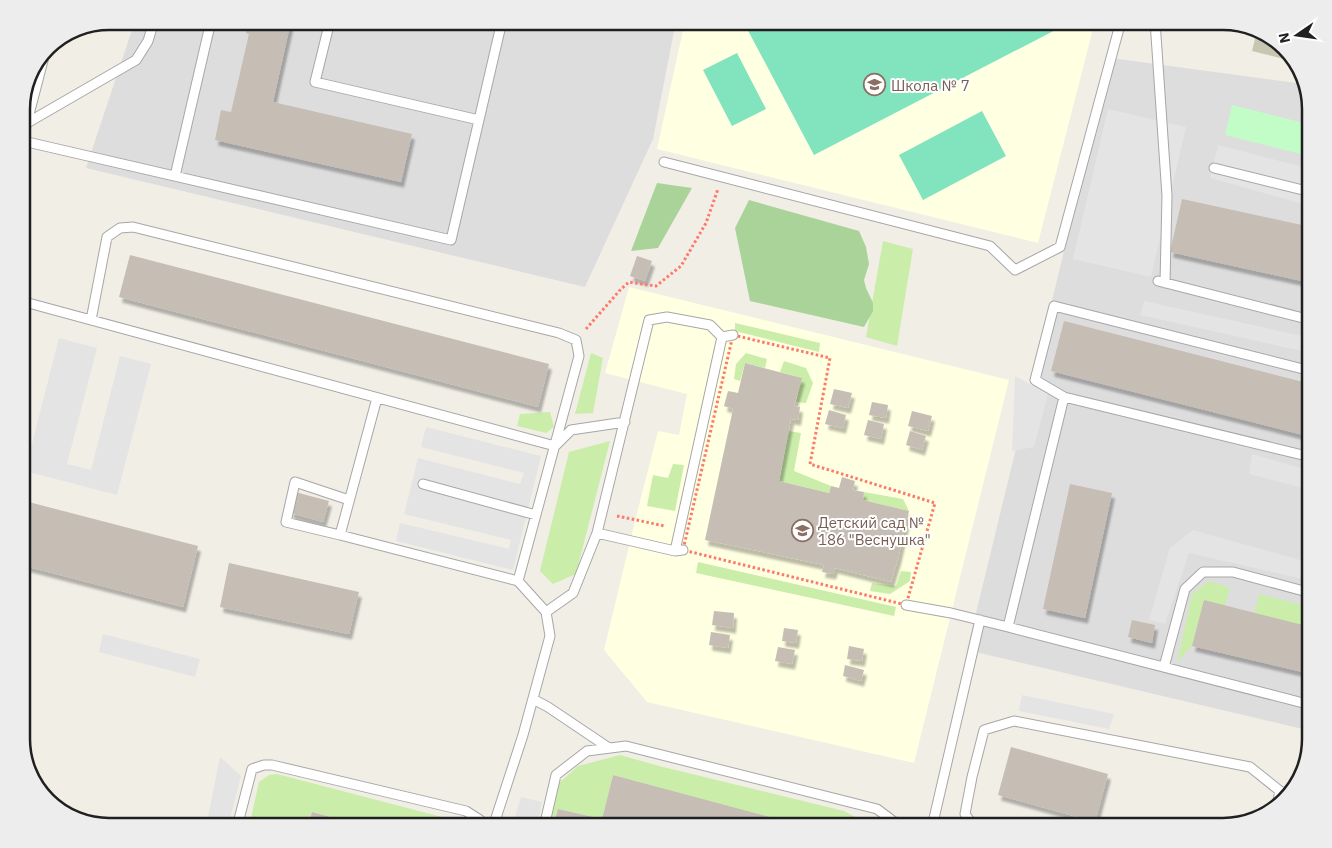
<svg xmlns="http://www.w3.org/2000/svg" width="1332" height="848" font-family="'IBM Plex Sans',sans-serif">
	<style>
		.residential { fill: #dedddd }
		.education { fill: #ffffe2 }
		.construction { fill: #c7c7b1 }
		.grass { fill: #cbedaa }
		.forest { fill: #aad399 }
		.park { fill: #c2fcc7 }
		.pitch { fill: #81e4be }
		.parking { fill: #e4e4e4 }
		.building { fill: #c6bdb5; filter: url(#shadow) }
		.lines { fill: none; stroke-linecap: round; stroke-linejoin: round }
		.service-casing { stroke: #a7a7a7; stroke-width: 11 }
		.path { stroke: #ff796a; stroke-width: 3; stroke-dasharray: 2.5 2.5; stroke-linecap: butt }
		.service { stroke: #fff; stroke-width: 9 }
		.labels { text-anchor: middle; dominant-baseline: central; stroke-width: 4; stroke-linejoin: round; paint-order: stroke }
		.education-label { font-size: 15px; fill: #785e54; stroke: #fff; text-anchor: start }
		.rim { fill: none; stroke: #202020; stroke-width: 2.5 }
	</style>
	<defs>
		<filter id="shadow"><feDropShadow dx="3" dy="5.5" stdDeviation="1" flood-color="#0004"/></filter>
	</defs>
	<rect width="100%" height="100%" fill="#f1eee6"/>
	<path class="residential" d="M135,21H676L653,139L585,287L86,168Z
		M1111,58L1304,84L1311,109V731L967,650Z"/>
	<path class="education" d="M685,21H1095L1038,243L657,149Z
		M629,287L1009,380L914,763L647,702L604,650L635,521L658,431L679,435L687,394L605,373Z"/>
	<path class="construction" d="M1257,31L1272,36L1296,62L1252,51Z"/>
	<path class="grass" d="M883,241L913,249L897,346L866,337Z
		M735,323L820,343L819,352L735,331Z
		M591,353L603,358L593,413L575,414Z
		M746,353L767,359L765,368L745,363L740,381L734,379L736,364Z
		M784,361L806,368L813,383L806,403L796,402L801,378L780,372Z
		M550,412L554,427L546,433L517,426L520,414Z
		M788,431L801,433L794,471L831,486L829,493L779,481Z
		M610,441L576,574L553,584L540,571L569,452Z
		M673,464L684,465L675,511L647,506L653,475L668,478Z
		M864,492L903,499L909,511L863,500Z
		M698,562L896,607L894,616L696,573Z
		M901,571L911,572L910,581L890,594L870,591L872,583L896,586Z
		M1208,581L1230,588L1225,606L1204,601L1192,646L1177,662L1192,595Z
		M1259,594L1309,607L1305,626L1254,614Z
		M620,755L663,767L844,811L874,827H805L613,775L602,819L558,809L555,819H548L559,783L578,766Z
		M277,774L461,822L464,827H365L312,812L308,827H249L259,782L269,775Z"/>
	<path class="forest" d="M657,183L692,188L658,248L631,251Z
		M749,200L859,231L866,247L869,264L864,280L866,288L873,303V311L864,327L750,301L735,228Z"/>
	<path class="park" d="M1232,105L1308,124L1301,154L1225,135Z"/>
	<path class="pitch" d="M743,21H1063L1065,25L814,155Z
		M737,53L766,109L732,126L703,70Z
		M982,111L1006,156L923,200L899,155Z"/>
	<path class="parking" d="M1108,109L1186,127L1151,277L1073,259Z
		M1218,145L1311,169V206L1210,178Z
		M1144,301L1311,338V353L1140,315Z
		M59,338L97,348L67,464L91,470L120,356L151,364L117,495L25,471Z
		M1015,376L1048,394L1034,447L1012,451Z
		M426,427L541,456L513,570L396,541L400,523L509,549L511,540L404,514L418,458L520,484L524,473L421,447Z
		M1252,454L1311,471V490L1249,474Z
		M1193,530L1311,563V581L1189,553L1165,624L1149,620L1170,548Z
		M103,634L200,659L195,677L99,652Z
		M1022,695L1114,714L1109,729L1019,711Z
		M220,757L241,776L228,827H206Z
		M521,797L542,802L537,827H512Z"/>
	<path class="building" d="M249,21H291L273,102L412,134L401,182L215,140L221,110L231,112L249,34L246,33Z
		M1182,199L1311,227V283L1170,252Z
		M130,255L549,364L538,407L119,297Z
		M637,256L652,261L645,281L630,276Z
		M1064,321L1311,384V437L1051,371Z
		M745,363L802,378L794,406L800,407L798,420L791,419L779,481L829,493L831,486L839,488L842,477L855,481L853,490L864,492L863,500L909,511L898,559L891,582L835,568L833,574L822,572L824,565L705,540L733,409L724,406L728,391L738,393Z
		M834,389L852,393L848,408L830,404Z
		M872,402L888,405L886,418L869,415Z
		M829,410L846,415L843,428L825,424Z
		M912,411L932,416L928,431L908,426Z
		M868,420L884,424L881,439L864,435Z
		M910,431L926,436L922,450L906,445Z
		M1070,484L1112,493L1085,618L1043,609Z
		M295,492L329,501L323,522L290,513Z
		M21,500L198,546L183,607L21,565Z
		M229,563L359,592L349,634L220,607Z
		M1204,600L1311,627V674L1192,646Z
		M714,611L734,613L733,628L712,625Z
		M1132,620L1155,625L1152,643L1128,637Z
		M784,628L798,630L796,643L782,641Z
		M711,632L730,635L728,648L709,645Z
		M849,646L864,649L862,661L847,659Z
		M778,647L795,650L792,664L775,661Z
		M845,665L864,670L861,681L843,676Z
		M1011,747L1108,774L1095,822L998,795Z
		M613,775L803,826V827H630L602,819Z
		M558,809L602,819L600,827H553Z
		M312,812L363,826V827H308Z"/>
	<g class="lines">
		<defs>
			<path id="service" d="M1155,21L1167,196L1165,283
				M479,120L502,21
				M27,123L136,60L148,41L154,21
				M23,141L451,240L479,120L315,82L330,21
				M21,145L46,49
				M664,162L990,246L1015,270L1060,247L1121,21
				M1214,168L1311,192
				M175,176L211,21
				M1158,281L1311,320
				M21,301L555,446
				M91,320L107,237L120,228L133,227L559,333L576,340L579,356L518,581L546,612L550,636L523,735L493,827
				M1311,371L1054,306L1035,380L1064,397L1311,457
				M1064,397L1008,627L1311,705
				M377,398L340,535L518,581
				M555,446L571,430L625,422
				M423,484L536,515
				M340,535L286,522L295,482L349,500
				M683,550L675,551L597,533L649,320L667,317L710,325L722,337L733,335
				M675,551L722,337
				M906,605L951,613L1008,627
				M546,612L573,593L597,533
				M1164,667L1185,589L1203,572H1233L1311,593
				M533,699L548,707L609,748
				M1277,805L1280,791L1290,794
				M237,827L252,769L264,765H272L466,811L480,820L485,827
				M544,827L556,775L587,751L626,746L877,809L901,827
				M932,827L980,620
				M974,827L965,814L972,777L984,730L1014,721L1250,767L1280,791"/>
		</defs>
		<use href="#service" class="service-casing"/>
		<path class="path" d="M586,329L621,289L629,282L656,286L681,266L706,223L718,189
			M733,335L830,358L810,464L935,503L906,605L683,550Z
			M617,516L665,526"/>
		<use href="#service" class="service"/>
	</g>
	<defs>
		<symbol id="school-ring" viewBox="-11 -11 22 22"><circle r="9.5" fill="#fff" stroke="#8d6e63" stroke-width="1.5"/><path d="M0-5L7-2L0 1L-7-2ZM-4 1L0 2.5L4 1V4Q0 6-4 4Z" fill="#8d6e63"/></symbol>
	</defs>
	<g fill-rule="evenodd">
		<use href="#school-ring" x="862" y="72" width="25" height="25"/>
		<use href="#school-ring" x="790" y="518" width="25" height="25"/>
	</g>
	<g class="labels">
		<g class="education-label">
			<text x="891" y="85">Школа № 7</text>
			<text x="818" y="522">Детский сад №<tspan x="818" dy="17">186 "Веснушка"</tspan></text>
		</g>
	</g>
	<path d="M0 0H1332V848H0ZM109 30H1223A79 79 0 0 1 1302 109V739A79 79 0 0 1 1223 818H109A79 79 0 0 1 30 739V109A79 79 0 0 1 109 30Z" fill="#ededed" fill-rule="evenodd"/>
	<path class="rim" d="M109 30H1223A79 79 0 0 1 1302 109V739A79 79 0 0 1 1223 818H109A79 79 0 0 1 30 739V109A79 79 0 0 1 109 30Z"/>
	<g transform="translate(1297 35) rotate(257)" stroke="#ffffff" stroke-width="4" paint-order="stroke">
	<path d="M0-4L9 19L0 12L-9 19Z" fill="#202020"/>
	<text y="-8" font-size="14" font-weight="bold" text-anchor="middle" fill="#202020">N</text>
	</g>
</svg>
